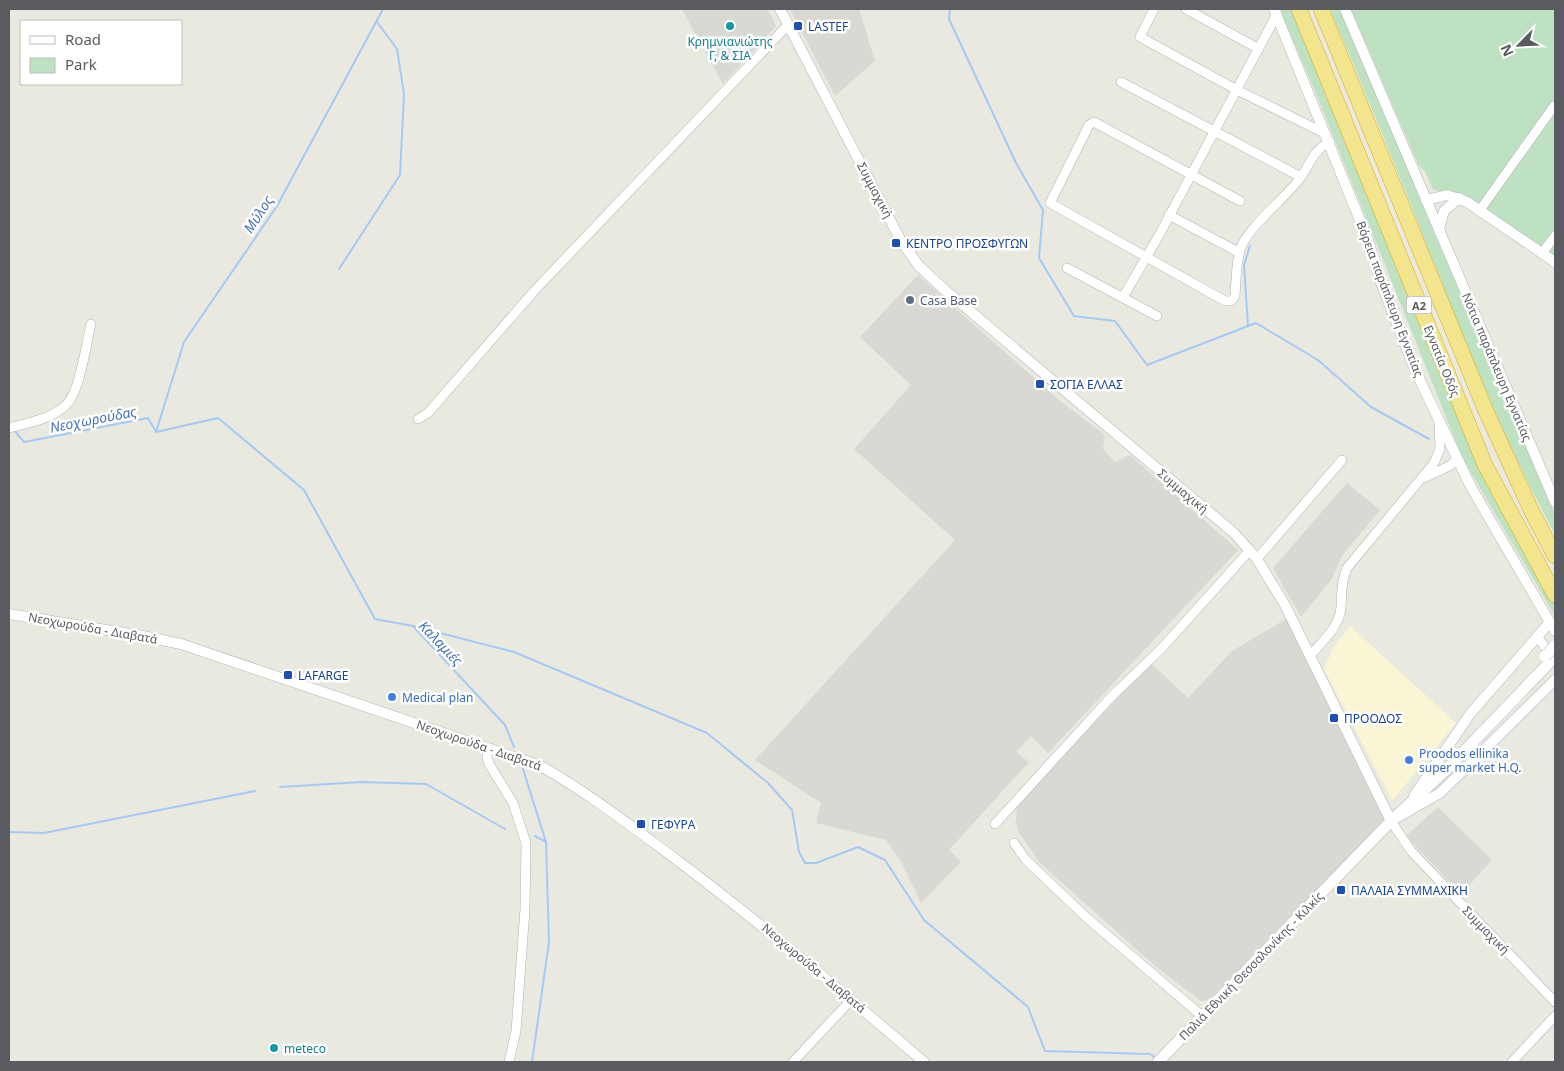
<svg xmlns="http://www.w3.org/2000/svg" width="1564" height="1071" font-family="'Noto Sans',sans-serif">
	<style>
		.commercial { fill: #faf5d5 }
		.industrial { fill: #d9d8d2 }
		.green { fill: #bee1c1 }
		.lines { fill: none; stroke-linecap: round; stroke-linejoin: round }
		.stream { stroke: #a3caf7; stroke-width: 2 }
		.minor-casing { stroke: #b1b2b7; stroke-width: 10 }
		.tertiary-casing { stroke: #b1b2b7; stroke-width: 11 }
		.secondary-casing { stroke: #b2b4ba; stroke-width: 12 }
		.motorway-casing { stroke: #d8ae12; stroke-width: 16 }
		.minor { stroke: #fff; stroke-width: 9 }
		.tertiary { stroke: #fff; stroke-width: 10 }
		.secondary { stroke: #fff; stroke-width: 11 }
		.motorway { stroke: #f3e48e; stroke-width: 15 }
		.secondary-bridge-casing { stroke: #b2b4ba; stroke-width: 12; stroke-linecap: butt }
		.secondary-bridge { stroke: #fff; stroke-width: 11 }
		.culture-dot { fill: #0f9aa8; stroke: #fff; stroke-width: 2 }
		.transit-dot { fill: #1a4fb4; stroke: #fff; stroke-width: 2 }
		.service-dot { fill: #5c6f8a; stroke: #fff; stroke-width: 2 }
		.shop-dot { fill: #3f7fe0; stroke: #fff; stroke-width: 2 }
		.labels { text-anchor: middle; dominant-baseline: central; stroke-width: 5; stroke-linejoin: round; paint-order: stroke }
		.shield { fill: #fff; stroke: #8b8c90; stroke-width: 1 }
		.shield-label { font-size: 11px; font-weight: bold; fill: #595b60 }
		.transit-label { font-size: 12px; fill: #164399; stroke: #fff; text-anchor: start }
		.culture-label { font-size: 12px; fill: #0d838f; stroke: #fff }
		.street-label { font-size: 12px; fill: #595b60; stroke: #fff }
		.service-label { font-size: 12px; fill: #4e5e75; stroke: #fff; text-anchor: start }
		.shop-label { font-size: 12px; fill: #366cbe; stroke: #fff; text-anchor: start }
		.water-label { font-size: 14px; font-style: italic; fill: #4973b7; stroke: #fff }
	</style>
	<rect width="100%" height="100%" fill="#eae9e0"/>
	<path class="commercial" d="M1350,626L1456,723L1392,801L1324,669L1333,648Z"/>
	<path class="industrial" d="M685,9H766L770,13L776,26L723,84L683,11Z
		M790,9H859L875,61L835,96Z
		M918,275L1059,400L1105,435L1103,449L1115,462L1130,455L1238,550L1048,753L1031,736L1016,752L1029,762L949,850L961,862L921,903L901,861L886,840L816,823L821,803L755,760L955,540L854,449L911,385L860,337Z
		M1347,483L1380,510L1342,556L1331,580L1301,617L1273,568Z
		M1286,619L1330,708L1333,720H1336L1384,820L1209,1000L1201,1001L1155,966L1040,863L1020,834L1016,824L1017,804L1151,663L1188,698L1232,651Z
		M1438,807L1492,860L1461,894L1406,836Z"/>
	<path class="green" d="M1279,9H1292L1475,457L1555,600V616L1463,459L1315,91Z
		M1330,9H1341L1430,223L1555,513V534C1507,447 1470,354 1433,261C1400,177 1366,93 1330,9Z
		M1351,9H1555V256L1464,194L1433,190L1425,171L1419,166Z"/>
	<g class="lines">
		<path class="stream" d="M950,9L949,19L1016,163L1043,210L1039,258L1074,316L1115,321L1147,365L1256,323L1318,360L1371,407L1429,439
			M339,269L400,175L404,94L397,49L377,22
			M1248,326L1244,265L1250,246
			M14,430L24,442L148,418L156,432L218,418L304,490L375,619L413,626L514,652L707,733L768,783L792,810L799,852L805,863H816L858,847L885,860L924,920L1028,1007L1045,1051L1150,1054L1156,1058
			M156,432L184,342L277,206L383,9
			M413,626L505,725L514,747
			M522,766L546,842L549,942L532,1062
			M280,787L361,782L426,784L505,829
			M9,832L44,833L255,791
			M535,836L546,842"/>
		<defs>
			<path id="minor" d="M1154,9L1140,37L1237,90L1326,134
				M1186,9L1259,49
				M1121,82L1301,177
				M1240,201L1094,122L1089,125L1050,203L1225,301H1231L1235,296C1236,282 1236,264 1240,250C1247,227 1286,198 1301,177C1310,164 1314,149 1330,142
				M1480,210L1554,106
				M1169,215L1240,253
				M1542,253L1555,236
				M1067,268L1157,316
				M1123,297L1157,239L1277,14
				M418,419L428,413L535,290L788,25
				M9,428C27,423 52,419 66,405C80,392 86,344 91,324
				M1424,478L1451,465L1457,459
				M1257,559L1342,460
				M1537,636L1551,656
				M1310,656C1322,641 1340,627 1341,607C1342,592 1341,582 1347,568L1434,463L1440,449L1439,423
				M488,748L487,757L489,764L513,803L526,843L525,909L516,1031L509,1062
				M1391,821L1411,851L1555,1002
				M995,824L1111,697L1161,649L1250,550
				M1014,843L1026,860L1087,918L1202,1016
				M793,1062L851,1000
				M1512,1062L1555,1016"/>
			<path id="tertiary" d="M780,9L901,241L919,266L945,290L1234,533L1257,559L1285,605L1391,821L1440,793L1555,680
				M1274,9L1368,240L1381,283L1415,370L1471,487L1555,631
				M1345,9L1555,502
				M1426,200L1447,195L1467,202L1555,262
				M1439,229L1444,211L1459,198
				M9,614L143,636L181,644L541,766C586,792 627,823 669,854C757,920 841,991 924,1062
				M1414,796L1470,714L1550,622"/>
			<path id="secondary" d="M1158,1062L1391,821L1447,769L1551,661"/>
			<path id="motorway" d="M1299,9L1485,465L1555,595
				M1321,9L1485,409L1531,510L1555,556"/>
		</defs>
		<use href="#minor" class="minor-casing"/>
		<use href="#tertiary" class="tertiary-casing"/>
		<use href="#secondary" class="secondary-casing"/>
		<use href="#motorway" class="motorway-casing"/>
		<use href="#minor" class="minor"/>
		<use href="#tertiary" class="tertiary"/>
		<use href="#secondary" class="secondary"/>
		<use href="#motorway" class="motorway"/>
		<defs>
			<path id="secondary-bridge" d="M1545,656L1555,646"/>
		</defs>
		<use href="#secondary-bridge" class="secondary-bridge-casing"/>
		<use href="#secondary-bridge" class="secondary-bridge"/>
	</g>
	<g class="culture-dot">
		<circle cx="730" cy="26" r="5"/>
		<circle cx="274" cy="1048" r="5"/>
	</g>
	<g class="transit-dot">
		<rect x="793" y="21" width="10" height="10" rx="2.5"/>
		<rect x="891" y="238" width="10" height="10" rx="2.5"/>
		<rect x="1035" y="379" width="10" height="10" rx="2.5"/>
		<rect x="283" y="670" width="10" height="10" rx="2.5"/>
		<rect x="1329" y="713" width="10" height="10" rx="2.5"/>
		<rect x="636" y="819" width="10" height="10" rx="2.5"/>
		<rect x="1336" y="885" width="10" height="10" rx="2.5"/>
	</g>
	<circle class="service-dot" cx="910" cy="300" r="5"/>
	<g class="shop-dot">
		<circle cx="392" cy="697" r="5"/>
		<circle cx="1409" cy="760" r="5"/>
	</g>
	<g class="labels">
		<rect class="shield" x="1406.5" y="296.5" width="25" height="17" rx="4"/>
		<g class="shield-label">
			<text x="1419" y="305">Α2</text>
		</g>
		<g class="transit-label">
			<text x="808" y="26">LASTEF</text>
			<text x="906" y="243">ΚΕΝΤΡΟ ΠΡΟΣΦΥΓΩΝ</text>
			<text x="1050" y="384">ΣΟΓΙΑ ΕΛΛΑΣ</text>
			<text x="298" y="675">LAFARGE</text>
			<text x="1344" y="718">ΠΡΟΟΔΟΣ</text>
			<text x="651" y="824">ΓΕΦΥΡΑ</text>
			<text x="1351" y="890">ΠΑΛΑΙΑ ΣΥΜΜΑΧΙΚΗ</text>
		</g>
		<g class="culture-label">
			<text x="730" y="41">Κρημνιανιώτης<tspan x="730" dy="14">Γ, &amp; ΣΙΑ</tspan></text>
			<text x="284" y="1048" text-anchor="start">meteco</text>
		</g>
		<g class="street-label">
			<text transform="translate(875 190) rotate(62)">Συμμαχική</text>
			<text transform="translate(1390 299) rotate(69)">Βόρεια παράπλευρη Εγνατίας</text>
			<text transform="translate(1442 361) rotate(68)">Εγνατία Οδός</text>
			<text transform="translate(1497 367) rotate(67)">Νότια παράπλευρη Εγνατίας</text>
			<text transform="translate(1183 491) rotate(40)">Συμμαχική</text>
			<text transform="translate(93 628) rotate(10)">Νεοχωρούδα - Διαβατά</text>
			<text transform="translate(479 745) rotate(19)">Νεοχωρούδα - Διαβατά</text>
			<text transform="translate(1486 930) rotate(46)">Συμμαχική</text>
			<text transform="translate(1251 966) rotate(-46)">Παλιά Εθνική Θεσσαλονίκης - Κιλκίς</text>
			<text transform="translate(814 968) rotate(40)">Νεοχωρούδα - Διαβατά</text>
		</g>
		<g class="service-label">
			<text x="920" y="300">Casa Base</text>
		</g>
		<g class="shop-label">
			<text x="402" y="697">Medical plan</text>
			<text x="1419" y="753">Proodos ellinika<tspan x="1419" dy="14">super market H.Q.</tspan></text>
		</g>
		<g class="water-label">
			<text transform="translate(258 214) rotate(-57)">Μύλος</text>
			<text transform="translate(93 419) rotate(-11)">Νεοχωρούδας</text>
			<text transform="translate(441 643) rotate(46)">Καλαμιές</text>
		</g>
	</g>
	<rect width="1564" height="1071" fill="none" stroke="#595b60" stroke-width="20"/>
	<rect x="20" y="20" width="162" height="65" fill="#ffffff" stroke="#bdbdbf"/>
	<rect x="30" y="36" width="25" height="8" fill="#ffffff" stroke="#bdbdbf"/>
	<text x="65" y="45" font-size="15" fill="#595b60">Road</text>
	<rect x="30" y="58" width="25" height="15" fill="#bee1c1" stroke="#bdbdbf"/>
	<text x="65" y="70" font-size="15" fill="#595b60">Park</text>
	<g transform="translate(1519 45) rotate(246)" stroke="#ffffff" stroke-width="4" paint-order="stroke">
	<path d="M0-4L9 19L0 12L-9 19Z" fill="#595b60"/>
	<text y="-8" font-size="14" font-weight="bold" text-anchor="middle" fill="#595b60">N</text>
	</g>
</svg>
